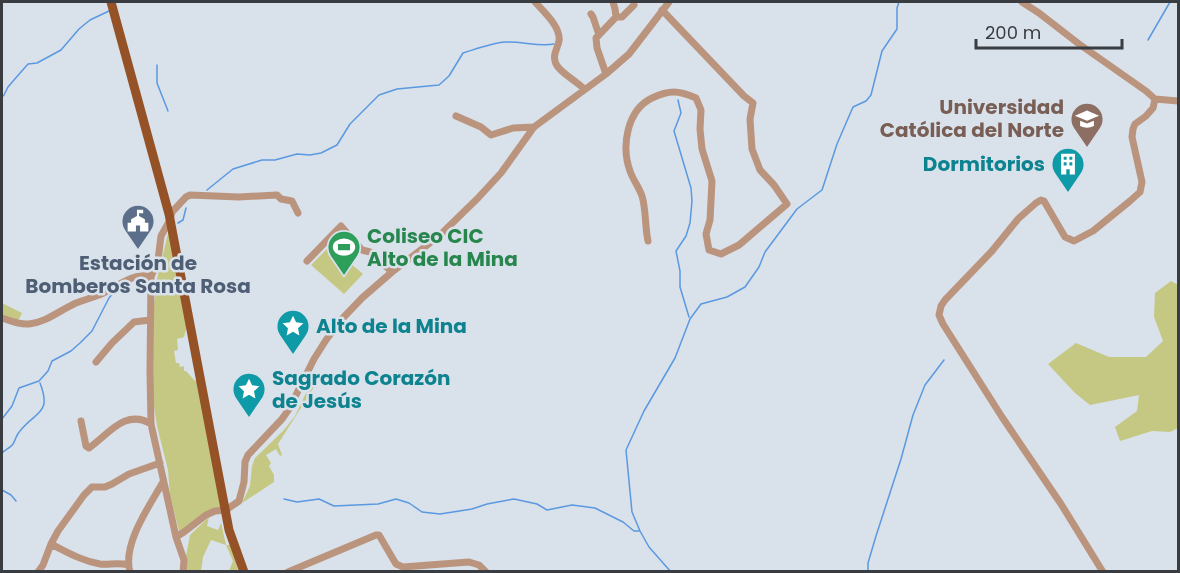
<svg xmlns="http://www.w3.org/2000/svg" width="1180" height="573" font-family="Poppins,sans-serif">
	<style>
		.green { fill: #c5c883 }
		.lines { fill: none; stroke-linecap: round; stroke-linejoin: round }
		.stream { stroke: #5a99e0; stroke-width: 1.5 }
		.minor { stroke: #bb947e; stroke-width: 7 }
		.major { stroke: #955227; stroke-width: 9 }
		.labels { text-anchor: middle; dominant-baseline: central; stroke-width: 5; stroke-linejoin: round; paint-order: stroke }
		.education-label { font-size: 20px; font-weight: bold; fill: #785e54; stroke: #d9e1eb; text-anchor: end }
		.culture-label { font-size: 20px; font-weight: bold; fill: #0d838f; stroke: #d9e1eb; text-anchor: start }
		.leisure-label { font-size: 20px; font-weight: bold; fill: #27864d; stroke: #d9e1eb; text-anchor: start }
		.service-label { font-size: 20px; font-weight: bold; fill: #4e5e75; stroke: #d9e1eb }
	</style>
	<rect width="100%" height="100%" fill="#d9e1eb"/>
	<path class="green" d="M169,229L187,326L184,337L177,339L178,350L174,351L176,363H179L180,367L184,366V371H186L195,381H197L216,483L222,510L215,511L184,531H179L170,495L168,470L157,426L153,399L154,303L157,279Z
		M328,248L341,259L343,257L363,274L344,294L311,265Z
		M1171,281L1178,285V428L1170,432L1152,431L1120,441L1115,427L1137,411L1139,395L1090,405L1075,393L1048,364L1076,343L1109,357H1146L1163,341L1154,317L1155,293Z
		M2,303L22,313L17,323L2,316Z
		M314,376L311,384L314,387L278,444L282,455L280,456L276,449L266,455L271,463L269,466L274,475V482L242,503L250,486L252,466L255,458L284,430L295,416Z
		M209,517L207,526L218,530L221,523L226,545H231L238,571H229L233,561L226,545L211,540L203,557L201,571L183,572L190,535Z"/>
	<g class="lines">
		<path class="stream" d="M1148,40L1170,2
			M157,65V83L168,111
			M2,97L4,95L8,87L14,80L28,64L37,63L61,50L79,29L90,20L109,11
			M678,100L681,113L674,131L691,188L692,201L690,223L686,236L676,251L680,271V287L689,317
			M207,190L233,169L262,160H275L297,154L310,155L321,153L337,145L350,124L379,95L397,89L439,85L449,76L463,53C476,49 492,43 505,42C522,41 538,47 554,44
			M178,223L183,220L186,208
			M2,419L12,406L19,388L39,381L48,371L52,361L71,351L80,343L92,331L109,298L114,292L122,286
			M2,453C5,450 11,447 13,444C16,439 16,435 20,431C36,411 52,414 40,383
			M2,490L11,495L16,501
			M284,499L297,502L319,499L334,506L378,504L396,499L409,503L422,512L440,514L472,509L487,504L514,499L537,504L547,510L572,505L595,508L623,522L634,531H640
			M671,572L649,547L640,531L632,512L626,450L644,411L675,358L690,319L701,304L727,297L745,287L759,267L765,252L797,209L822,190L837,144L853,107L866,101L871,95L882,51L897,29V8L899,2
			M868,572V563L876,536L901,459L913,415L925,385L944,360"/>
		<path class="minor" d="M535,2C544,12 561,27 559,41C557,50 552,55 556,64C560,73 577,81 584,89
			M1022,2L1039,13L1079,44L1146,91L1155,99
			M591,14L593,17L599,35
			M616,17H622L634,5
			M606,74L597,48L596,38L616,17L615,9L613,2
			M1155,99L1178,101
			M456,116L481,127L491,135L513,128L534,127
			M648,241C645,228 646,208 642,196C639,187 633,180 630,171C621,146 627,110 652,98C669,90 678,90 696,98L701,110L700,129L702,149L712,181L710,220L706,234L709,250L721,254L739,245L787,204L774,185L760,170L752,149L750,119L753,103L744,96L662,10
			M307,261L341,226L362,250L370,252L392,272
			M2,318C11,321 19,325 29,324C47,322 60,310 76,303C84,300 91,298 99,295C114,289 134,271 151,277
			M96,362L112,343L134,322L150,320
			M81,421L86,446L89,448C108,435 125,408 151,424
			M176,537L184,532L206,515L215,511L226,510L239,501L244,482L245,462L248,455L282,419L289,409L314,359L326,340L341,320L362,298L392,272L439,236L478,198L501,173L534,127L606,74L629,54L669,2
			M51,544C67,552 82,561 100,564C109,565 119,562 128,565
			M38,572L43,565L51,544L58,531L84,495L92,487H105L112,484L129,474L160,463
			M130,572C122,544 150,505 163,482
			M183,572L184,560L176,537L151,424L150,372L151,277L158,260L161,236L170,220L172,212L186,197L190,195L239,197L277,195L281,199L292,201L298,213
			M288,572L376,535H379L396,564L403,567L469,562L479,565L486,572
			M1103,572L1061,504L1002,417L943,324L939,315L941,306L945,300L992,251L1018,219L1036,203L1041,200L1044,201L1065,237L1074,241L1093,231L1130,201L1140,192L1142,182L1132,137L1133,129L1135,124L1146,116L1153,108L1155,99"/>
		<path class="major" d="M111,2L169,214L229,530L244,572"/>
	</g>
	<defs>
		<symbol id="university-pin" viewBox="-11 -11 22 30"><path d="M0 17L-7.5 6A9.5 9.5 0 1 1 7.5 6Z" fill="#8d6e63" stroke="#d9e1eb"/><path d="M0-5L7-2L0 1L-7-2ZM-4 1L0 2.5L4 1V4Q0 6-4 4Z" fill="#fff"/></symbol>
		<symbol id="building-pin" viewBox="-11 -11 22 30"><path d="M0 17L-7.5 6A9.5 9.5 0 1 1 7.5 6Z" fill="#0f9aa8" stroke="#d9e1eb"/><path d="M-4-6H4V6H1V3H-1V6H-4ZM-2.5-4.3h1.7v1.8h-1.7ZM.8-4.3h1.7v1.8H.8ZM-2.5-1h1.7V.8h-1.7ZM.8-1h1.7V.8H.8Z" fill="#fff"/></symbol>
		<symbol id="civic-pin" viewBox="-11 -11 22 30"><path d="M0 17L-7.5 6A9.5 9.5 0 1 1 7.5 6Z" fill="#5c6f8a" stroke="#d9e1eb"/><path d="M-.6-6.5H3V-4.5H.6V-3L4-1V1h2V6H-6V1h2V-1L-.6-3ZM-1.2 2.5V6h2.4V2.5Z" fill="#fff"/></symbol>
		<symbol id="stadium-pin" viewBox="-11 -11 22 30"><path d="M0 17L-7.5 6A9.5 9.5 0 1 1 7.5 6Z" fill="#2e9e5b" stroke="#d9e1eb"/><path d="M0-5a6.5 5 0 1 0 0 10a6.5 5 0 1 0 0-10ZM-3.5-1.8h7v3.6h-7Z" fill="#fff"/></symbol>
		<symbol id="sight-pin" viewBox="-11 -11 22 30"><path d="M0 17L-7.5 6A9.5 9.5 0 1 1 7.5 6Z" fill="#0f9aa8" stroke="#d9e1eb"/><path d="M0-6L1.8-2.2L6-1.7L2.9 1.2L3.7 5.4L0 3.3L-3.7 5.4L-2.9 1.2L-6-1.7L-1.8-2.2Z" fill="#fff"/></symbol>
	</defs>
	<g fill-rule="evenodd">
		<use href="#university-pin" x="1068" y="100" width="38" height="52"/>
		<use href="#building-pin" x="1049" y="145" width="38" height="52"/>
		<use href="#civic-pin" x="119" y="202" width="38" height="52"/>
		<use href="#stadium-pin" x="325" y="228" width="38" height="52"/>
		<use href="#sight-pin" x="274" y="307" width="38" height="52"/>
		<use href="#sight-pin" x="230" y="370" width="38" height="52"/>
	</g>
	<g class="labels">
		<g class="education-label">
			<text x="1064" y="107">Universidad<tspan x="1064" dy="23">Católica del Norte</tspan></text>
		</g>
		<g class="culture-label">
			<text x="1045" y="164" text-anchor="end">Dormitorios</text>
			<text x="316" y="326">Alto de la Mina</text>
			<text x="272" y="378">Sagrado Corazón<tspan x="272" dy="23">de Jesús</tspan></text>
		</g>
		<g class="leisure-label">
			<text x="367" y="236">Coliseo CIC<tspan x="367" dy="23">Alto de la Mina</tspan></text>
		</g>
		<g class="service-label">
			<text x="138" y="263">Estación de<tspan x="138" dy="23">Bomberos Santa Rosa</tspan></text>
		</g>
	</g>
	<rect width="1180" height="573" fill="none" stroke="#393c40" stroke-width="6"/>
	<path d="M976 39v9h146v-9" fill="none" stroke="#393c40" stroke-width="3"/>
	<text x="985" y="39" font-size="18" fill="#393c40" stroke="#d9e1eb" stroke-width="4.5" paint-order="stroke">200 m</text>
</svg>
